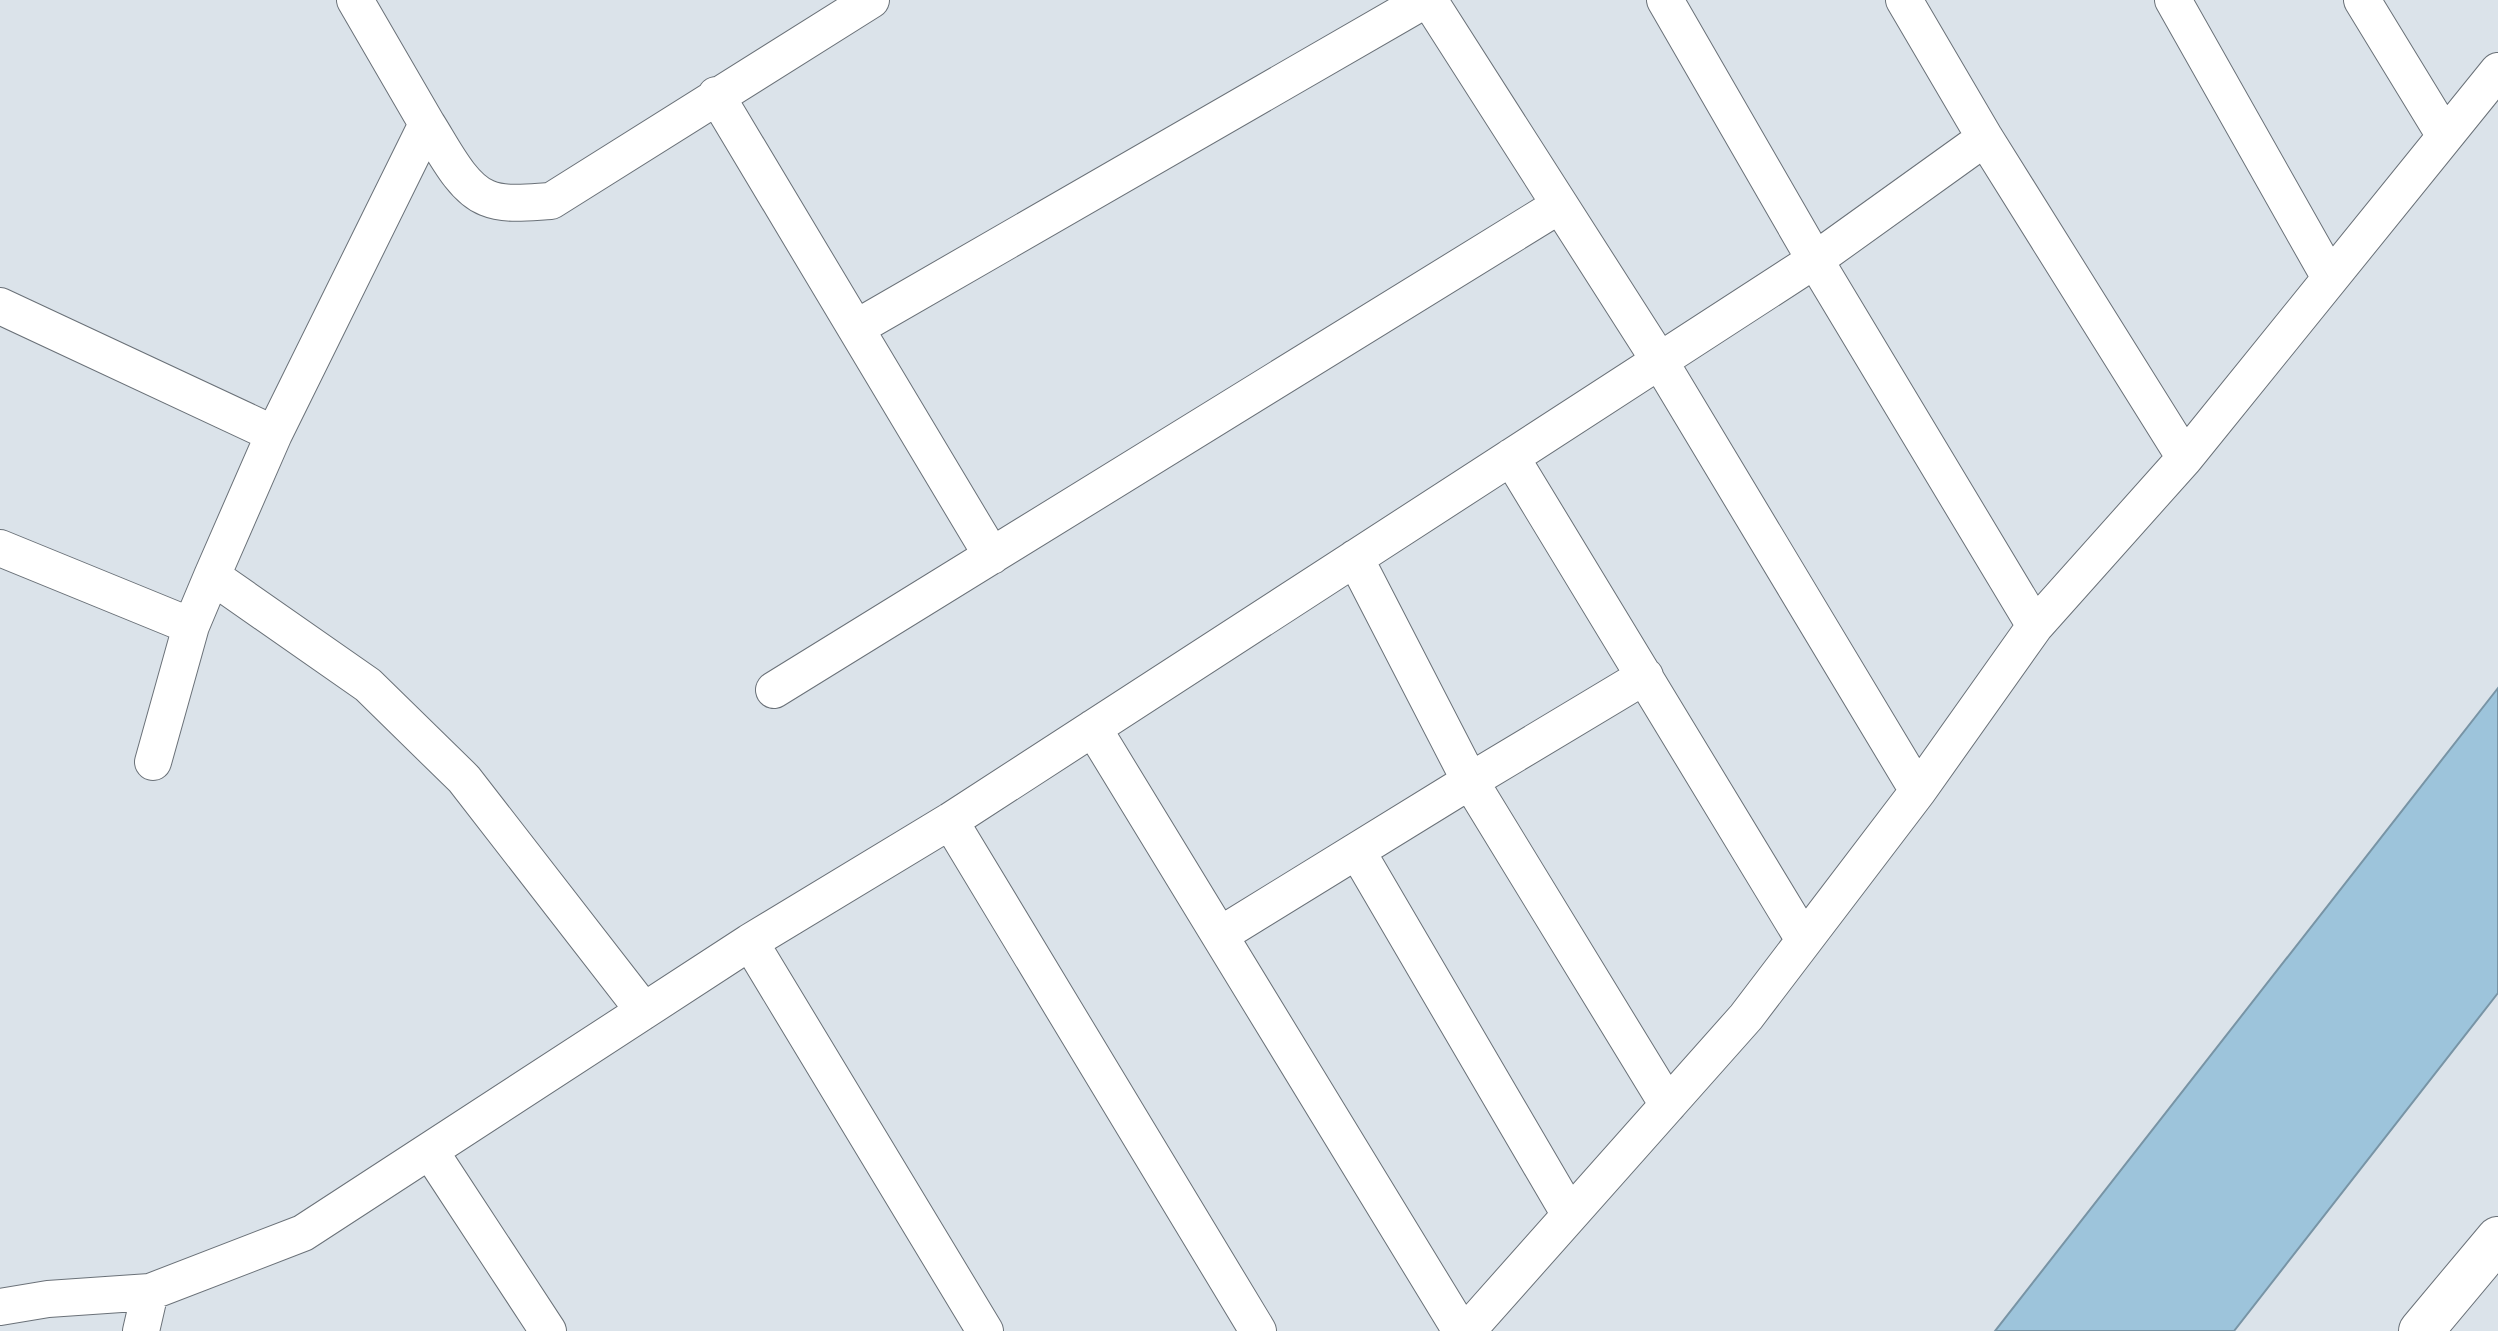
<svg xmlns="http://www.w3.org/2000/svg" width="2498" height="1331" font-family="Lora,serif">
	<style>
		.water { fill: #9dc4db; stroke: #7894a5; stroke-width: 2 }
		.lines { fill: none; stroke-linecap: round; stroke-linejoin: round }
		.street-casing { stroke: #6a7178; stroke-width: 38 }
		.secondary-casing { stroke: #6a7178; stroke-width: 46 }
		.street { stroke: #fff; stroke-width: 36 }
		.secondary { stroke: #fff; stroke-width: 44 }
	</style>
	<rect width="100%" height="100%" fill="#dbe3ea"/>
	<path class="water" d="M2498,688V993L2234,1331H1995Z"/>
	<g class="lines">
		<defs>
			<path id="street" d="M355,0L427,124
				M1429,0L1659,360L1918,791
				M1665,0L1815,260L2035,626
				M1904,0L1985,138L2185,458
				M2173,0L2330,278
				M2362,0L2445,136
				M716,95L992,556
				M0,306L274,434
				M856,328L1425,0
				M1511,457L1804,940
				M0,548L191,626
				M1355,558L1470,781L1668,1105
				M212,576L368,685L464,779L644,1011
				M774,690L1560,205
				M1093,728L1461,1331
				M153,762L191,626L212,576L274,434L427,124C442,147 461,188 487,198C506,206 531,202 551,201L871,0
				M950,821L1258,1331
				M1357,851L1570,1215
				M1220,935L1470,781L1645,676
				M750,942L985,1331
				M430,1151L548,1331
				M0,1307L48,1299L150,1292L303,1233L750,942L950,821L1815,260L1985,138
				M141,1331L150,1292
				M1467,1331L1746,1017L1918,791L2035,626L2185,458L2498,71"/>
			<path id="secondary" d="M2421,1331L2498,1239"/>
		</defs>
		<use href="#street" class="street-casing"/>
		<use href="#secondary" class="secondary-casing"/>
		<use href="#street" class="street"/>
		<use href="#secondary" class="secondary"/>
	</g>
</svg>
